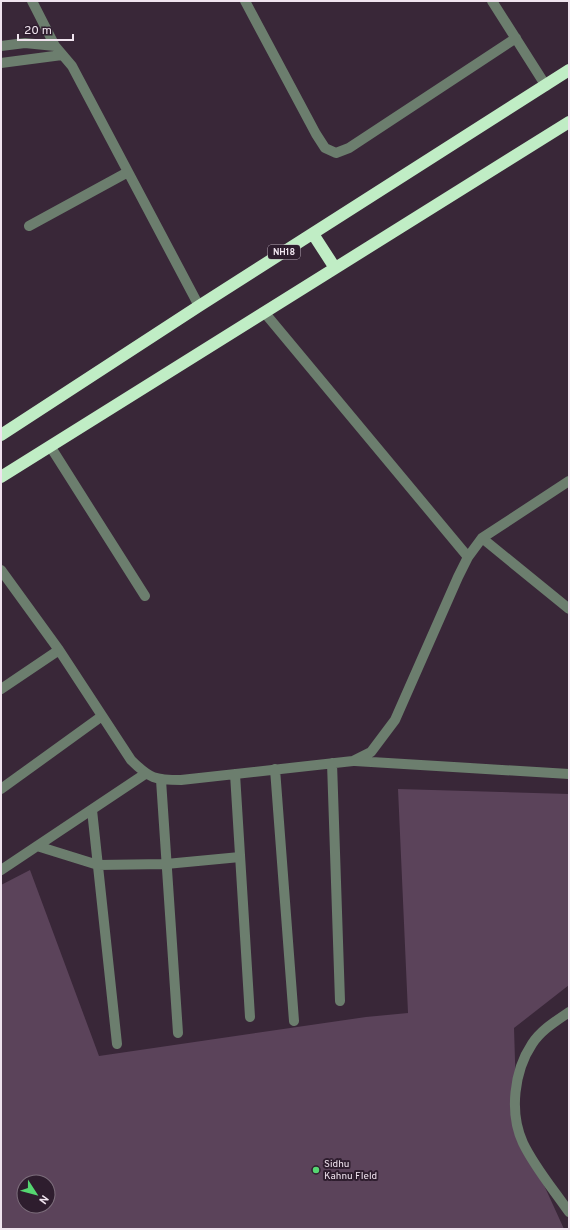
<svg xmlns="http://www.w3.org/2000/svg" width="570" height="1230" font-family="Overpass,sans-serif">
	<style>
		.green { fill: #5b435a; fill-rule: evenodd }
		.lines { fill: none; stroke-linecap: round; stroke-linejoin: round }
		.minor { stroke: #6c7e6e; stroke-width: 10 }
		.highway { stroke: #c0edc5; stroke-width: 12 }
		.poi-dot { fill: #55d671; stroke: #2e1d2e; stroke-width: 1.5 }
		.labels { text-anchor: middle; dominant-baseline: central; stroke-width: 4; stroke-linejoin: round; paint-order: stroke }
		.shield { fill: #2e1d2e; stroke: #b6a8b5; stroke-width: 1 }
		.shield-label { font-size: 9px; font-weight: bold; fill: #f0e4ef }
		.poi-label { font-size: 10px; fill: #f0e4ef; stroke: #2e1d2e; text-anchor: start }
	</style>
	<rect width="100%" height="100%" fill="#392738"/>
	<path class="green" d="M398,789L569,794V985L514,1028L517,1126L564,1229H1V885L30,870L99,1056L366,1017L408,1013ZM24,1182H48V1206H24Z"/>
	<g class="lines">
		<path class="minor" d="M32,1L55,46
			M245,1L316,134L325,148L336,153L349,148L516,38
			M492,1L546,86
			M1,46L25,43L55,46L72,66L199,306
			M1,63L62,55
			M29,226L128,172
			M264,312L468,557
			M50,446L145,596
			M482,538L569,609
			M1,570L59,650L131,760C150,779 155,780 181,780L353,761L371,752L395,720L458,577L468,557L482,538L569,481
			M1,689L59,650
			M355,761L569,774
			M332,763L340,1001
			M275,769L294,1021
			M235,774L250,1017
			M161,780L178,1033
			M1,789L102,716
			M92,810L117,1044
			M37,846L98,865L166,864L240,857
			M1,870L145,774
			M569,1012C556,1021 541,1030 532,1044C514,1071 509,1113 523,1143C535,1168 554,1190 569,1212"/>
		<path class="highway" d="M313,234L335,268
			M1,435L199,306L569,70
			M1,477L569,122"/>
	</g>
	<circle class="poi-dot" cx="316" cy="1170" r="4"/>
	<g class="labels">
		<rect class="shield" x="268" y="245" width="32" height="14" rx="3"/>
		<g class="shield-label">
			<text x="284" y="252">NH18</text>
		</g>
		<g class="poi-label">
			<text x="324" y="1164">Sidhu<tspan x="324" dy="12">Kahnu FIeld</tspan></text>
		</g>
	</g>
	<rect width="570" height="1230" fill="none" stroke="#f0e4ef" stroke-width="4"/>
	<g transform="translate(36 1194) rotate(126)"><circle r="19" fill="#2e1d2e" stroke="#7c6d7b"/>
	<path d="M0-3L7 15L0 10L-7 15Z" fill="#55d671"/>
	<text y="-6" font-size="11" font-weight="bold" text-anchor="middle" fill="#f0e4ef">N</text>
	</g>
	<path d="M18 34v6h55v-6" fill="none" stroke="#f0e4ef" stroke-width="2"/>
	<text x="24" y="34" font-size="12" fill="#f0e4ef" stroke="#2e1d2e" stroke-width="3" paint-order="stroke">20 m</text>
</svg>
